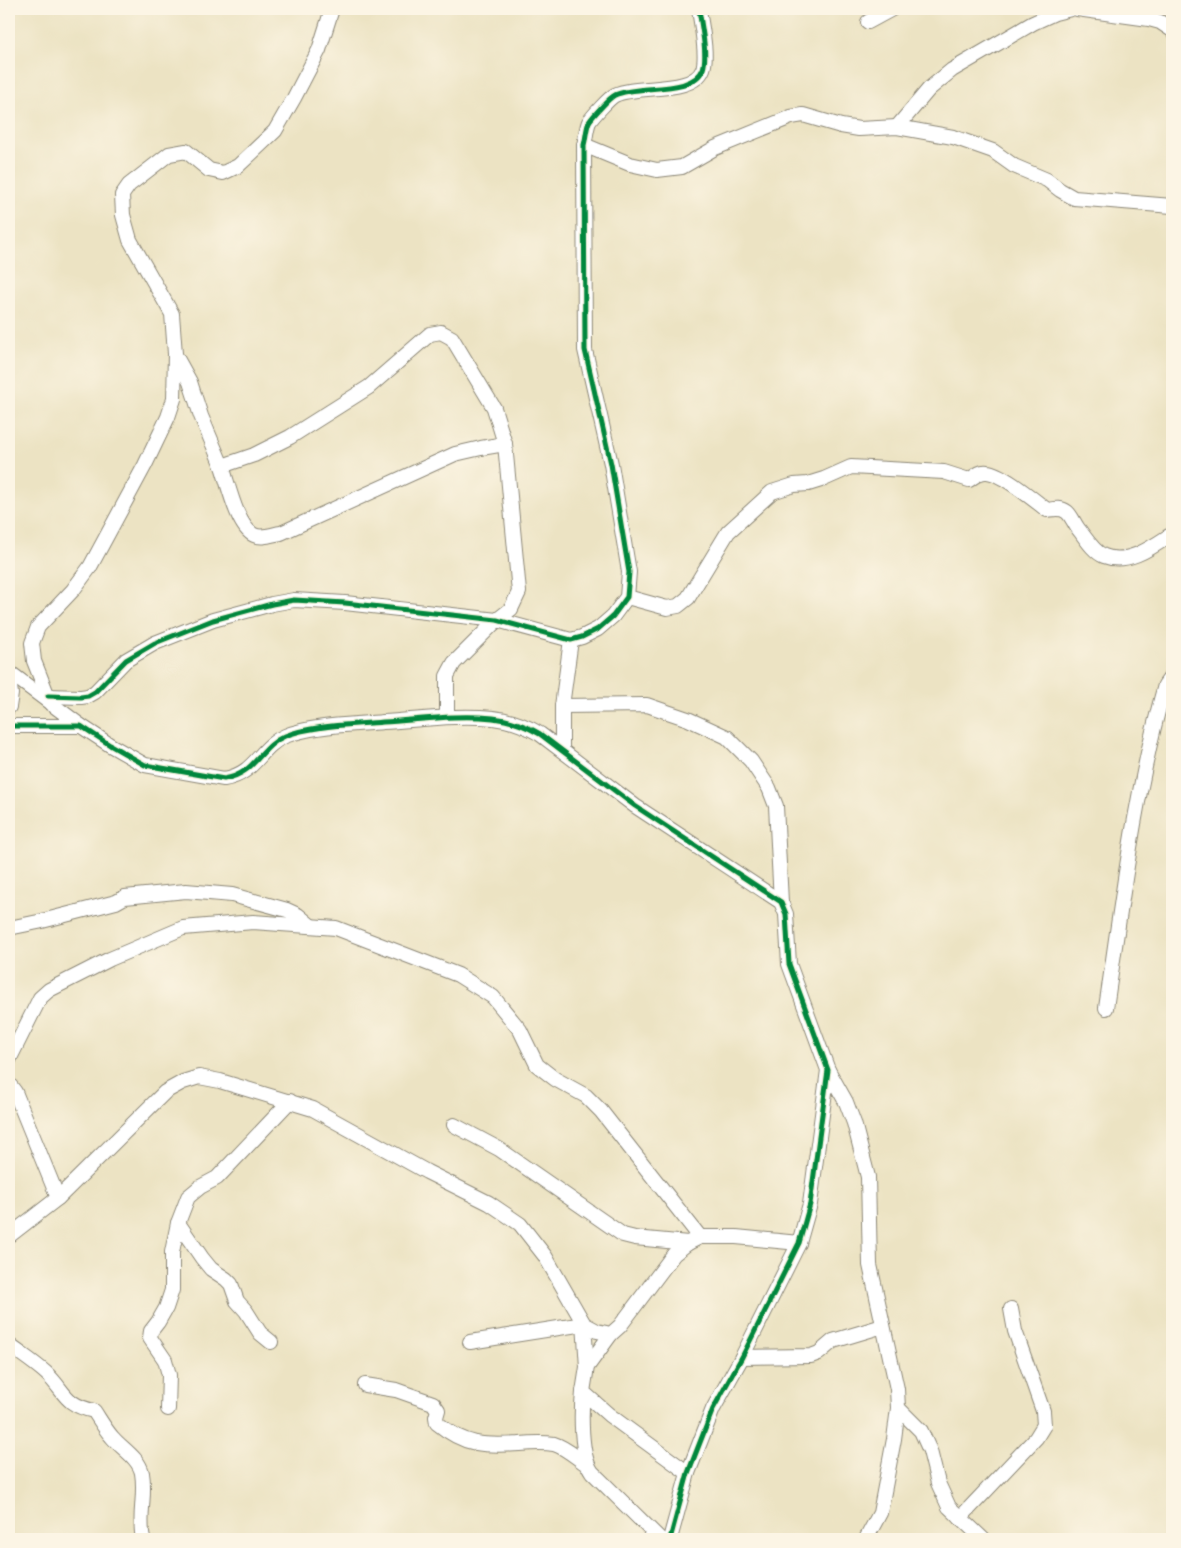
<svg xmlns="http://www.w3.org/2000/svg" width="1181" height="1548" viewBox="0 0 1181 1548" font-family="Delius,sans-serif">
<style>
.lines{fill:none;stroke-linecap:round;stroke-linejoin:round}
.minor-casing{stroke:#8c8777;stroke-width:16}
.minor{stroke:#fff;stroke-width:14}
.cycleway-casing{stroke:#fcf5e5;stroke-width:8}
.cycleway{stroke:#00873e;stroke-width:5}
</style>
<rect width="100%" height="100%" fill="#fcf5e5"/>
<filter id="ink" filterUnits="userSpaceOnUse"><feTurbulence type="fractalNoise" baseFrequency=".02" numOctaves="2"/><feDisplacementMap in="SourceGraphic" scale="10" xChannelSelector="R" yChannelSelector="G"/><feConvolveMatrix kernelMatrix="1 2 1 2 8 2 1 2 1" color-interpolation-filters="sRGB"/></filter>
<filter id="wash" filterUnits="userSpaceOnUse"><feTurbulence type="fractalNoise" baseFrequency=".0096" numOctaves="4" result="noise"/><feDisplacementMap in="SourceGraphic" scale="20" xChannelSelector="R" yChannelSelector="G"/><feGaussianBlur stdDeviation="1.12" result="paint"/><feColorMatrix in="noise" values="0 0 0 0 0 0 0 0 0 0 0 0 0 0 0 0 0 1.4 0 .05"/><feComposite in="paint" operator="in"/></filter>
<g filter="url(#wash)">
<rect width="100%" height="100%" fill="#ece3c3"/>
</g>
<g filter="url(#ink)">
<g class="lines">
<g class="minor-casing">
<g id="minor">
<polyline points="1077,9 1149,19 1160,22 1172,30"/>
<polyline points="868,22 892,9"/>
<polyline points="897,127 929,89 952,70 1033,23 1055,13 1071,9"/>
<polyline points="584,145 630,164 657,170 682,167 715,148 791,117 803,115 841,126 859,129 897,127 953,137 993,151 1014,166 1047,180 1060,190 1074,198 1172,206"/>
<polyline points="175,355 190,382 201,416 222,466 254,455 290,437 369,387 430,334 441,332 452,338 494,408 505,444 519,592 511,609 497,620 454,663 447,676 447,717"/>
<path d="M222,466C228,483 237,527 254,535C262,539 273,534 281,533L455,454L481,448L505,444"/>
<path d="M627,597L667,608L678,606L688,598L728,532L772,492L794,485L808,484L824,479L851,467L944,472L969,480C975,476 980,471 987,472C1002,473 1034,500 1047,510C1054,509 1061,507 1067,512C1072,516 1075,526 1080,531C1086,539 1094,552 1104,556C1127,565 1151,548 1169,536H1172"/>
<polyline points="9,672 81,726"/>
<polyline points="9,679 11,694 9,707"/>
<path d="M48,696L81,697L88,696L95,692L126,660L155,643L213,620L272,604L294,600L345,603L497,620L571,640L582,637L598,629L613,616L627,597L629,572L611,464L585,350L584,145C586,138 586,129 589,122C592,117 610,97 615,95C638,84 693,95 703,69C708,54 701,25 699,9"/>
<polyline points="51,704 34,661 32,643 38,627 73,590 90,567 145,465 168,417 174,399 175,354 172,314 130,240 123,215 122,195 129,185 169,154 186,151 209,170 223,173 238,166 275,131 294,98 319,50 332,9"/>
<polyline points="562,706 647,705 688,719 727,737 751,761 769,788 776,806 781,902"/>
<path d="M9,726H81L110,745L145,765L224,779C256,774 259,747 285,736C312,725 353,725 383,722C419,720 457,714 493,718C511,720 525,725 540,734L635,806L781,902L786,914L789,964L828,1070L810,1204L799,1243L742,1357L713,1409L688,1473L670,1539"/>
<polyline points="562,750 562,706 571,640"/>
<polyline points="9,928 38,922 116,902 125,897 186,891 232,895 287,910 298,915 311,926"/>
<path d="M1106,1008C1122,900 1135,791 1165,685L1172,675"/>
<polyline points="9,1060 40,998 49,990 110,959 183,928 253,922 336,928 458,975 493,997 520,1030 537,1065 555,1079 586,1096 601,1111 700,1237"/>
<polyline points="828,1070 846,1102 854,1123 868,1177 870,1265 897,1389 898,1408 894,1439 880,1513 866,1539"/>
<polyline points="9,1084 15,1092 58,1198"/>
<polyline points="454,1125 499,1149 623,1235 635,1238 688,1243"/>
<polyline points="178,1223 202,1258 211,1269 226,1279 231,1284 237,1301 246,1311 260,1333 271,1342"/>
<polyline points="9,1236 58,1198 165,1092 183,1082 199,1077 220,1081 313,1109 427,1172 489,1203 520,1224 545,1256 584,1324 597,1331 611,1334 620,1326 674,1254 688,1243 700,1237 736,1237 799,1243"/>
<polyline points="611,1334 587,1367 583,1392 609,1415 688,1473"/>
<polyline points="470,1342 584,1324 587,1367"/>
<path d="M9,1345C21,1354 35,1363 46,1373C66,1392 63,1404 94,1411C100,1420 105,1429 112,1437C121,1448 139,1458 142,1473C146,1496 138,1515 143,1539"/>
<polyline points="742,1357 811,1356 819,1353 833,1341 883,1326"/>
<path d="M365,1385L396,1390L433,1403L438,1410L436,1417L437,1423C465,1446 484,1446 519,1444C531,1443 542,1442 554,1444C565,1447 577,1458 586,1464"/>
<path d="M583,1392C581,1412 580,1455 592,1472L660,1539"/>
<polyline points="898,1408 921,1431 930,1451 938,1483 949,1507 983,1539"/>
<polyline points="168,1409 169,1375 165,1360 150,1338 151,1331 158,1322 166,1308 172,1290 172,1252 178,1223 188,1197 200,1187 217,1178 290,1101"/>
<polyline points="960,1518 1036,1438 1044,1425 1043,1411 1015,1331 1011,1309"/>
</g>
</g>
<use href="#minor" class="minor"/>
<g class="cycleway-casing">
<g id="cycleway">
<path d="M48,696L81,697L88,696L95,692L126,660L155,643L213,620L272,604L294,600L345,603L497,620L571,640L582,637L598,629L613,616L627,597L629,572L611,464L585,350L584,145C586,138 586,129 589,122C592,117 610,97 615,95C638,84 693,95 703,69C708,54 701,25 699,9"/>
<path d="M9,726H81L110,745L145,765L224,779C256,774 259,747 285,736C312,725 353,725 383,722C419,720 457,714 493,718C511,720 525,725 540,734L635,806L781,902L786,914L789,964L828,1070L810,1204L799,1243L742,1357L713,1409L688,1473L670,1539"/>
</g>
</g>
<use href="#cycleway" class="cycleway"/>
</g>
</g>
<rect width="1181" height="1548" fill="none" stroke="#fcf5e5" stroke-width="30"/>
</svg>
